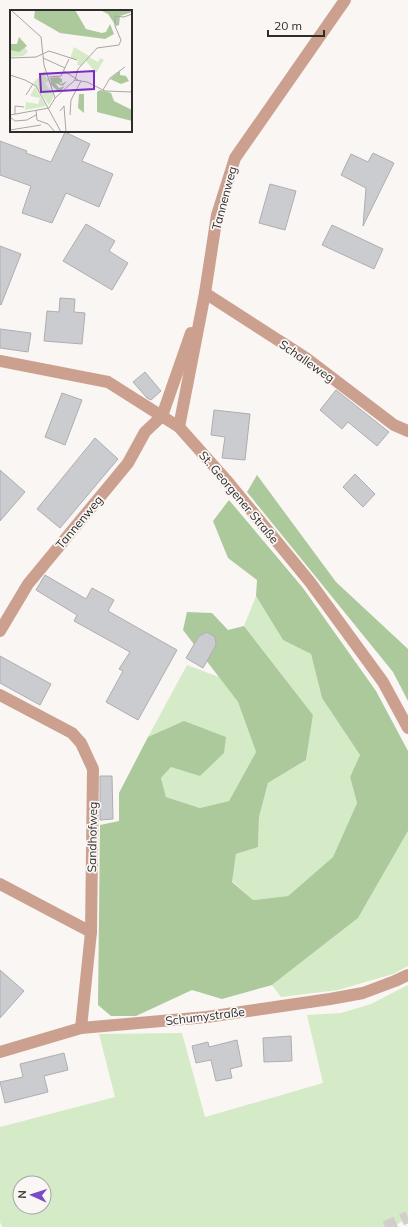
<svg xmlns="http://www.w3.org/2000/svg" width="408" height="1227" viewBox="0 0 408 1227" font-family="Mulish,sans-serif">
<style>
.green{fill:#d5ebc8;fill-rule:evenodd}
.forest{fill:#acc99c}
.building{fill:#cbccd0;stroke:#aeaeb2}
.lines{fill:none;stroke-linecap:round;stroke-linejoin:round}
.highway-tunnel{stroke:#d1cecc;stroke-width:12;stroke-dasharray:12 6;stroke-linecap:butt}
.street{stroke:#cca08f;stroke-width:12}
.labels{text-anchor:middle;dominant-baseline:central;stroke-width:3.5;stroke-linejoin:round;paint-order:stroke}
.street-label{font-size:12px;fill:#2e2d2c;stroke:#faf6f4}
.inset-road{fill:none;stroke:#a8a6a4;stroke-width:1}
.view{fill:#7b2cbf;fill-opacity:0.15;stroke:#7b2cbf;stroke-width:2}
.inset-edge{fill:none;stroke:#2e2d2c;stroke-width:2}
</style>
<rect width="100%" height="100%" fill="#faf6f4"/>
<g class="green">
<polygon points="256,596 283,640 311,654 322,698 360,755 350,777 357,803 333,857 288,896 253,900 232,881 236,854 258,847 259,817 268,783 306,760 313,715 244,626"/>
<polygon points="187,665 219,677 238,702 256,752 229,801 200,808 166,797 161,778 171,767 148,737"/>
<polygon points="408,831 408,966 393,974 338,990 281,997 272,985 358,918"/>
<path d="M408,985V1218L393,1227H2L0,1222V1127L115,1097L99,1034L182,1033L205,1117L323,1083L307,1015L341,1013L371,1004ZM20,1183H44V1207H20Z"/>
</g>
<g class="forest">
<polygon points="257,475 336,582 408,649 408,701 393,672 247,492"/>
<polygon points="229,500 303,588 376,691 408,751 408,831 358,918 272,985 222,999 192,990 136,1016 111,1016 98,1005 100,825 119,821 119,793 148,737 184,721 226,737 224,753 200,776 171,767 161,778 166,797 200,808 229,801 256,752 238,702 183,630 187,612 212,613 228,630 244,626 313,715 306,760 268,783 259,817 258,847 236,854 232,882 253,900 288,896 333,857 357,803 350,777 360,755 322,698 311,654 283,640 256,596 257,580 228,558 213,521"/>
</g>
<g class="building">
<polygon points="65,132 90,144 82,161 113,174 99,207 66,193 52,223 22,213 31,186 0,175 0,141 27,151 26,153 51,162"/>
<polygon points="373,153 394,163 363,226 366,188 341,175 351,154 368,162"/>
<polygon points="270,184 296,191 285,230 259,223"/>
<polygon points="86,224 115,241 109,251 128,263 112,290 63,261"/>
<polygon points="332,225 383,249 374,269 322,245"/>
<polygon points="0,246 21,254 1,305 0,304"/>
<polygon points="60,298 75,299 74,312 85,313 82,344 44,341 47,311 59,312"/>
<polygon points="0,329 31,333 28,352 0,348"/>
<polygon points="145,372 161,391 151,400 147,398 133,382"/>
<polygon points="336,390 389,432 377,446 348,422 342,429 320,410"/>
<polygon points="62,393 82,400 65,445 45,437"/>
<polygon points="214,410 250,414 245,460 222,458 225,437 211,435"/>
<polygon points="95,438 118,459 60,528 37,509"/>
<polygon points="0,470 25,492 0,521"/>
<polygon points="355,474 375,494 363,507 343,487"/>
<polygon points="45,575 86,599 92,588 114,600 108,611 177,650 138,720 106,702 123,671 119,669 130,652 74,621 77,615 36,590"/>
<polygon points="207,632 215,637 216,645 203,668 186,658 199,636"/>
<polygon points="0,656 51,684 40,705 0,683"/>
<polygon points="100,776 112,776 113,819 100,820"/>
<polygon points="0,970 24,991 0,1018"/>
<polygon points="291,1036 292,1061 264,1062 263,1038"/>
<polygon points="237,1040 242,1066 230,1069 232,1078 216,1081 211,1060 196,1063 192,1046 208,1042 209,1047"/>
<polygon points="64,1053 68,1070 44,1076 48,1092 5,1103 0,1082 23,1077 20,1064"/>
</g>
<g class="lines">
<polyline class="highway-tunnel" points="385,1227 408,1217"/>
<g class="street">
<polyline points="205,293 306,358 394,425 408,431"/>
<polyline points="0,361 108,382 179,427 228,482 310,582 383,682 408,728"/>
<polyline points="179,427 205,293 217,215 235,158 345,0"/>
<polyline points="0,631 28,584 128,463 145,432 162,416 191,333"/>
<polyline points="0,695 72,733 81,743 93,769 91,932 81,1028"/>
<polyline points="0,884 91,932"/>
<polyline points="0,1052 81,1028 207,1017 330,999 363,993 395,981 408,975"/>
</g>
</g>
<g class="labels">
<g class="street-label">
<text transform="translate(224 198) rotate(-75)">Tannenweg</text>
<text transform="translate(307 361) rotate(35)">Schalleweg</text>
<text transform="translate(239 497) rotate(50)">St. Georgener Straße</text>
<text transform="translate(79 522) rotate(-50)">Tannenweg</text>
<text transform="translate(92 837) rotate(-89)">Sandhofweg</text>
<text transform="translate(205 1016) rotate(-7)">Schumystraße</text>
</g>
</g>
<g transform="translate(10 10)">
<rect width="122" height="122" fill="#faf6f4"/>
<path d="M64,37L79,46L71,56L67,55L68,49H60ZM15,38L18,42L13,46L0,47V40ZM79,47L88,52L90,48L94,50L86,63L76,51ZM33,54L36,68H38L39,71L35,73L44,85L39,95L23,73L34,62ZM25,77L36,96L15,100L16,92L28,94L30,88L20,86Z" fill="#d5ebc8"/>
<path d="M25,0H65L76,19L92,23L96,22L100,14L104,24L95,29L50,23L24,8ZM90,0H122V2L110,6L109,15L106,16L98,4ZM9,27L17,36L9,42L0,40V34H7ZM110,61V65L116,66L119,71L111,74L100,69ZM48,67L52,69V73L49,72L51,74L57,71L53,76L45,73L49,78L56,76L61,71L49,82L41,75L40,68ZM90,80L101,83L104,91L122,100V111L87,102V82ZM69,84H74V103L68,98Z" fill="#acc99c"/>
<path class="inset-road" d="M1,0L31,27L34,55L45,88L39,98M0,48L26,47L39,41L67,50M33,48L55,58M54,61L68,70M0,65L15,70L26,76L51,122M39,67L51,66L59,49M65,70L77,72L95,81L122,82M93,80L100,68L115,57M16,85L23,74M45,88L65,70L68,59L87,38L109,35L111,30L105,16V6L114,7L122,4M26,100L27,110L38,114L45,122M50,101L54,96L56,122M5,104V96L14,97M0,105L39,98M60,105L61,90L71,71M0,107L5,111L17,110L26,105M0,120L31,115"/>
<path class="view" d="M84,61V79L31,82L30,64Z"/>
<rect width="122" height="122" class="inset-edge"/>
</g>
<g transform="translate(32 1195) rotate(273)"><circle r="19" fill="#faf6f4" stroke="#a8a6a4"/>
<path d="M0-3L7 15L0 10L-7 15Z" fill="#7b4bc3"/>
<text y="-6" font-size="11" font-weight="bold" text-anchor="middle" fill="#2e2d2c">N</text>
</g>
<path d="M268 30v6h56v-6" fill="none" stroke="#2e2d2c" stroke-width="2"/>
<text x="274" y="30" font-size="12" fill="#2e2d2c" stroke="#faf6f4" stroke-width="3" paint-order="stroke">20 m</text>
</svg>
